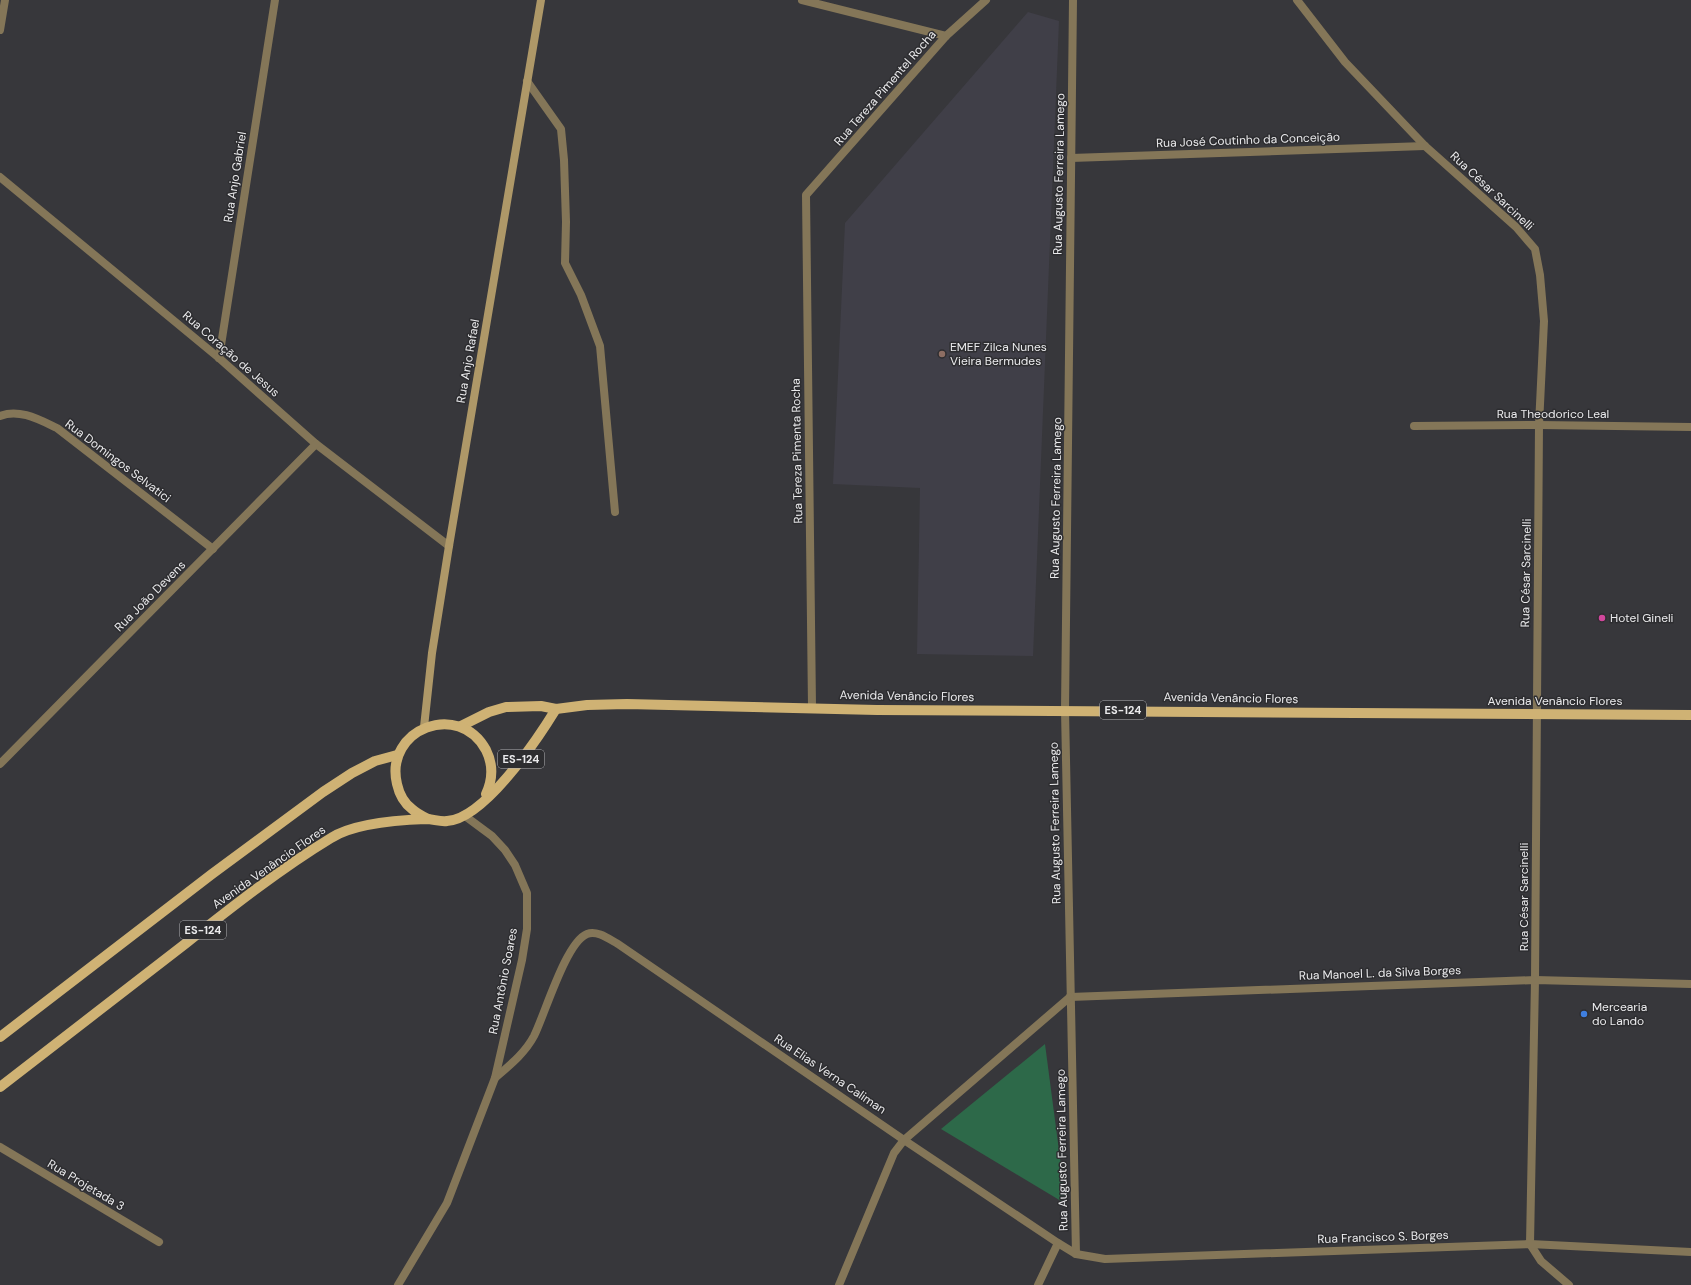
<svg xmlns="http://www.w3.org/2000/svg" width="1691" height="1285" viewBox="0 0 1691 1285" font-family="'DM Sans',sans-serif">
<style>
.built{fill:#403f48}
.park{fill:#2d6949}
.lines{fill:none;stroke-linecap:round;stroke-linejoin:round}
.lane{stroke:#847658;stroke-width:8}
.street{stroke:#847658;stroke-width:8}
.secondary{stroke:#ae9868;stroke-width:8}
.primary{stroke:#cfb274;stroke-width:10}
.education-dot{fill:#8d6e63;stroke:#2d2d30;stroke-width:1.5}
.hotel-dot{fill:#d1479c;stroke:#2d2d30;stroke-width:1.5}
.shop-dot{fill:#3f7fe0;stroke:#2d2d30;stroke-width:1.5}
.labels{text-anchor:middle;dominant-baseline:central;stroke-width:3;stroke-linejoin:round;paint-order:stroke}
.shield{fill:#2d2d30;stroke:#b1b1b4;stroke-width:1}
.shield-label{font-size:11px;font-weight:bold;fill:#eaeaec}
.street-label{font-size:12px;fill:#eaeaec;stroke:#2d2d30}
.poi-label{font-size:12px;fill:#eaeaec;stroke:#2d2d30;text-anchor:start}
</style>
<rect width="100%" height="100%" fill="#37373b"/>
<polygon class="built" points="1028,12 1059,21 1033,656 917,654 920,488 833,484 845,223"/>
<polygon class="park" points="1045,1044 1066,1204 941,1129"/>
<g class="lines">
<polyline class="lane" points="1038,1285 1058,1243"/>
<g class="street">
<polyline points="802,0 946,36"/>
<polyline points="1073,0 1065,710 1076,1254"/>
<polyline points="1297,0 1345,62 1425,146 1516,227 1535,249 1540,275 1544,321 1539,425 1535,980 1530,1244 1541,1261 1569,1285"/>
<polyline points="0,30 5,0"/>
<polyline points="527,81 561,129 564,160 566,222 565,263 581,295 600,346 615,512"/>
<polyline points="1071,158 1425,146"/>
<polyline points="0,177 219,358 316,444 449,546"/>
<polyline points="219,358 275,0"/>
<path d="M0,416C19,408 40,420 57,428L213,549"/>
<polyline points="1414,426 1539,425 1691,427"/>
<polyline points="812,707 806,195 946,36 986,0"/>
<polyline points="0,764 316,444"/>
<polyline points="1070,997 1535,980 1691,984"/>
<path d="M495,1078C510,1065 525,1053 534,1036C545,1014 566,942 587,934C597,930 609,939 618,944L904,1140L1058,1243L1076,1254L1105,1259L1530,1244L1691,1252"/>
<polyline points="0,1147 159,1242"/>
<polyline points="398,1285 447,1203 495,1078 522,960 527,929 527,893 515,865 505,850 492,836 465,816"/>
<polyline points="839,1285 894,1153 904,1140 1070,997"/>
</g>
<polyline class="secondary" points="424,727 432,653 449,546 541,0"/>
<g class="primary">
<polyline points="461,726 489,712 506,707 541,706 556,709 587,705 627,704 877,710 1691,715"/>
<path d="M428,819C422,816 416,813 412,809C404,803 399,793 397,784C384,729 459,700 486,750C493,764 493,779 486,794"/>
<polyline points="0,1037 212,874 323,792 352,773 375,761 397,755"/>
<path d="M0,1087C62,1039 123,992 185,944C232,907 280,869 331,838C354,823 399,820 426,819C433,819 440,822 447,821C484,819 537,740 556,709"/>
</g>
</g>
<circle class="education-dot" cx="942" cy="354" r="4"/>
<circle class="hotel-dot" cx="1602" cy="618" r="4"/>
<circle class="shop-dot" cx="1584" cy="1014" r="4"/>
<g class="labels">
<g class="shield">
<rect x="1100" y="701" width="46" height="18" rx="3"/>
<rect x="498" y="750" width="46" height="18" rx="3"/>
<rect x="180" y="921" width="46" height="18" rx="3"/>
</g>
<g class="shield-label">
<text x="1123" y="710">ES-124</text>
<text x="521" y="759">ES-124</text>
<text x="203" y="930">ES-124</text>
</g>
<g class="street-label">
<text transform="translate(885 88) rotate(-49)">Rua Tereza Pimentel Rocha</text>
<text transform="translate(1248 140) rotate(-2)">Rua José Coutinho da Conceição</text>
<text transform="translate(1059 174) rotate(-89)">Rua Augusto Ferreira Lamego</text>
<text transform="translate(235 177) rotate(-81)">Rua Anjo Gabriel</text>
<text transform="translate(1492 191) rotate(43)">Rua César Sarcinelli</text>
<text transform="translate(231 354) rotate(41)">Rua Coração de Jesus</text>
<text transform="translate(468 361) rotate(-80)">Rua Anjo Rafael</text>
<text x="1553" y="414">Rua Theodorico Leal</text>
<text transform="translate(797 451) rotate(-91)">Rua Tereza Pimenta Rocha</text>
<text transform="translate(118 461) rotate(37)">Rua Domingos Selvatici</text>
<text transform="translate(1056 498) rotate(-89)">Rua Augusto Ferreira Lamego</text>
<text transform="translate(1526 573) rotate(-89)">Rua César Sarcinelli</text>
<text transform="translate(150 596) rotate(-45)">Rua João Devens</text>
<text transform="translate(907 696) rotate(1)">Avenida Venâncio Flores</text>
<text transform="translate(1231 698) rotate(1)">Avenida Venâncio Flores</text>
<text x="1555" y="701">Avenida Venâncio Flores</text>
<text transform="translate(1055 823) rotate(-91)">Rua Augusto Ferreira Lamego</text>
<text transform="translate(269 867) rotate(-35)">Avenida Venâncio Flores</text>
<text transform="translate(1524 897) rotate(-90)">Rua César Sarcinelli</text>
<text transform="translate(1380 973) rotate(-2)">Rua Manoel L. da Silva Borges</text>
<text transform="translate(503 981) rotate(-79)">Rua Antônio Soares</text>
<text transform="translate(830 1074) rotate(34)">Rua Elias Verna Caliman</text>
<text transform="translate(1062 1150) rotate(-91)">Rua Augusto Ferreira Lamego</text>
<text transform="translate(86 1185) rotate(31)">Rua Projetada 3</text>
<text transform="translate(1383 1237) rotate(-2)">Rua Francisco S. Borges</text>
</g>
<g class="poi-label">
<text x="950" y="347">EMEF Zilca Nunes<tspan x="950" dy="14">Vieira Bermudes</tspan></text>
<text x="1610" y="618">Hotel Gineli</text>
<text x="1592" y="1007">Mercearia<tspan x="1592" dy="14">do Lando</tspan></text>
</g>
</g>
</svg>
